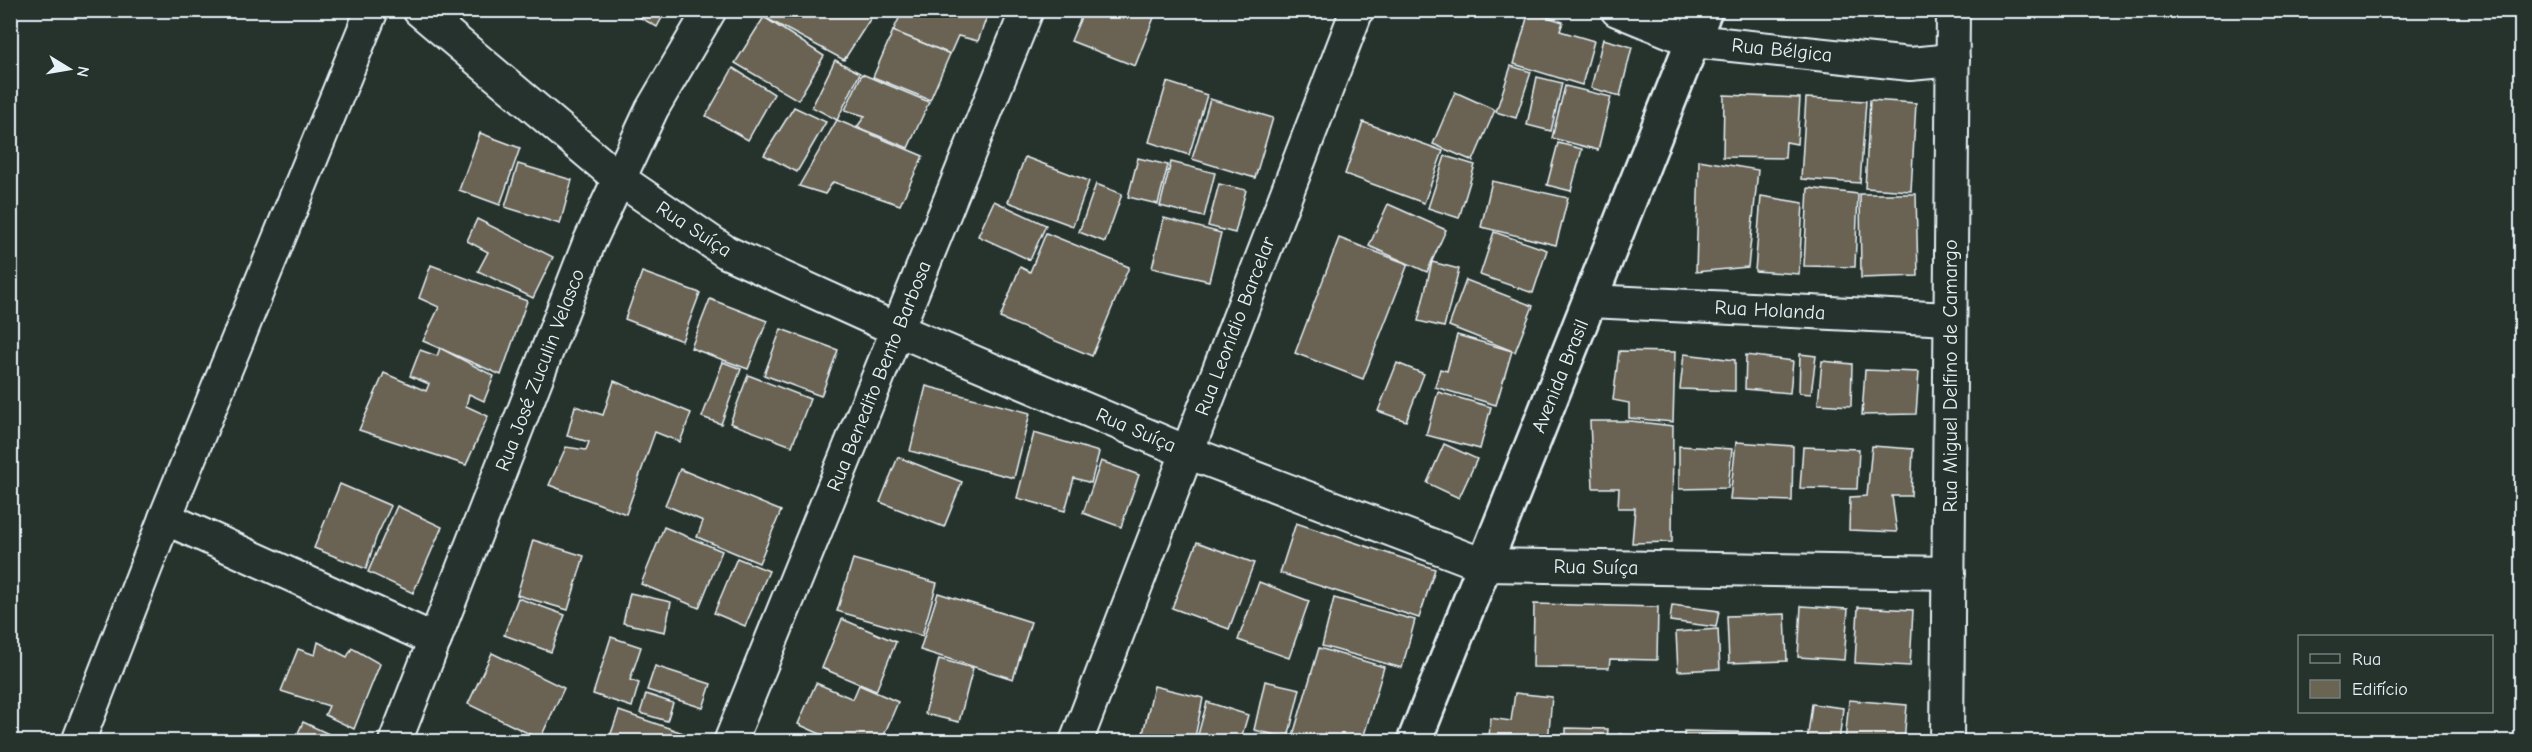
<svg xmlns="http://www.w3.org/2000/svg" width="2532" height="752" viewBox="0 0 2532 752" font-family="'Comic Neue',sans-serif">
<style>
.building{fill:#6a6453;stroke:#e8f1f8;stroke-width:1.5}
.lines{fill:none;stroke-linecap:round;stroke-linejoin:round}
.minor-casing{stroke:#e8f1f8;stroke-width:36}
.tertiary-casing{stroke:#e8f1f8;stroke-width:38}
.minor{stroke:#26332d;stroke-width:32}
.tertiary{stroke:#26332d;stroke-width:33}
.labels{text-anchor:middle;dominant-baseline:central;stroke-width:6;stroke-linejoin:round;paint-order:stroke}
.street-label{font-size:20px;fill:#e8f1f8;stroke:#26332d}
</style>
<rect width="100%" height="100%" fill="#26332d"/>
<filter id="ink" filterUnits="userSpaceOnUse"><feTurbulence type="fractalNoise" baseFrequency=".0167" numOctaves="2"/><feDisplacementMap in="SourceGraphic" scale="12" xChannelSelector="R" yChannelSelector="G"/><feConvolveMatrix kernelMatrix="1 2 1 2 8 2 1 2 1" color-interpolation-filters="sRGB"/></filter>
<g filter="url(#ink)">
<g class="building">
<polygon points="627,10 666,10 657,27"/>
<polygon points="769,10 876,10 844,60 764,17"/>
<polygon points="903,10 987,10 989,11 978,41 958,36 950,54 893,31"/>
<polygon points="1084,10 1143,10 1155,15 1135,66 1071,41"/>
<polygon points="1529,11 1563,22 1560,31 1594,41 1582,85 1514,64"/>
<polygon points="764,17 824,56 798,100 735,63"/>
<polygon points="893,31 950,54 930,100 873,77"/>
<polygon points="1603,39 1632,47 1620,96 1591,88"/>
<polygon points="835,60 860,73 837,120 812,107"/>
<polygon points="1511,66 1531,72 1516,118 1496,112"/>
<polygon points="733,68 774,94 748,140 706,116"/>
<polygon points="862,74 929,102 908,148 857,127 865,116 845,110"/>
<polygon points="1537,77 1562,83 1551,131 1527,125"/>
<polygon points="1167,82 1207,95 1189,155 1149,142"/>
<polygon points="1565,86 1611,97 1598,150 1552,138"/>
<polygon points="1455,92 1495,110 1473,161 1433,144"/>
<polygon points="1724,95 1800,98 1797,144 1786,142 1785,158 1723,157"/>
<polygon points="1806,98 1866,101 1860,183 1801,179"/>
<polygon points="1210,99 1273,118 1255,178 1192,159"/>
<polygon points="1870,100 1916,103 1911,191 1865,188"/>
<polygon points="794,107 826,122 797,172 764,155"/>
<polygon points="837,120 923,156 900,205 833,182 825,194 799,186"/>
<polygon points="1363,122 1443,151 1424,203 1345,174"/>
<polygon points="480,133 520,148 500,205 459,190"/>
<polygon points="1558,143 1582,149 1571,191 1547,185"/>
<polygon points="1445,156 1475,165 1459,218 1428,208"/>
<polygon points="1025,157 1089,181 1073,226 1008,202"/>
<polygon points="1138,158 1168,165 1158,204 1128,197"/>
<polygon points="1699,160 1758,170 1748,267 1696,272"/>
<polygon points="1171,162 1215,173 1204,217 1160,206"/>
<polygon points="518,164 572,180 560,224 505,207"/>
<polygon points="1492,181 1568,198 1556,245 1481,227"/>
<polygon points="1096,184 1122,194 1105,242 1079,232"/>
<polygon points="1219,184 1246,190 1235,233 1208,226"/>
<polygon points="1808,188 1858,194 1855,267 1804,266"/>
<polygon points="1860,194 1916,194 1918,276 1861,278"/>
<polygon points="1761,196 1803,203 1799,274 1755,271"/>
<polygon points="994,201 1046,225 1030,260 978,236"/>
<polygon points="1388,204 1446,230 1427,272 1369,246"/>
<polygon points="1164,218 1221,233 1209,281 1152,268"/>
<polygon points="477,219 553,257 533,298 478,271 488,252 467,241"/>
<polygon points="1494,232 1547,250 1533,293 1480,275"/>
<polygon points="1046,233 1129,267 1092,356 1000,318 1020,267 1030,272"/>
<polygon points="1339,238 1408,264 1363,379 1295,353"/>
<polygon points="1432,262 1459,269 1444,327 1418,321"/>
<polygon points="431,265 527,301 501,375 423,341 439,307 419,298"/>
<polygon points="642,272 700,293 682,341 625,319"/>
<polygon points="1466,280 1533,306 1515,352 1449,326"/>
<polygon points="710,299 767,321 748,369 691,348"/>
<polygon points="781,329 838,350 821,396 764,375"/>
<polygon points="1457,335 1512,351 1496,405 1435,387 1440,369 1447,371"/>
<polygon points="440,348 494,376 484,401 469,394 466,406 488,416 466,465 359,430 384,373 426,391 429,384 410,376 420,350 437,356"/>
<polygon points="1619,351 1675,352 1673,422 1629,418 1629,403 1613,400"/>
<polygon points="1684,354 1735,360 1735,391 1680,389"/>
<polygon points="1800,354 1816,356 1811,394 1799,393"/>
<polygon points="1746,355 1793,361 1790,393 1745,389"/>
<polygon points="1822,361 1852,364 1851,406 1818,404"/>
<polygon points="723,362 741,369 721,424 702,417"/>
<polygon points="1397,363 1424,374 1406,421 1378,411"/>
<polygon points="1865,370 1919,372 1916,414 1862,415"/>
<polygon points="748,375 810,399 792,446 730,423"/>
<polygon points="614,381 691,413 680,442 655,432 626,514 549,485 566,447 586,450 589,442 567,436 575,406 603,415"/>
<polygon points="926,386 1030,413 1014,478 910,451"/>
<polygon points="1438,392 1491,407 1480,449 1426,435"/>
<polygon points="1590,421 1631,421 1673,426 1672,542 1632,543 1635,508 1618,508 1619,488 1593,488"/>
<polygon points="1034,433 1099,452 1091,483 1074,478 1065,511 1017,498"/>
<polygon points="1736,442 1793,446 1792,501 1730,499"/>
<polygon points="1444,444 1477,459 1459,498 1427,483"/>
<polygon points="1679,446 1732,449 1728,488 1679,489"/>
<polygon points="1872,446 1913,449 1911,496 1892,496 1897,532 1849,530 1850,497 1867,496"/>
<polygon points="1803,447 1859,449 1857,489 1800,488"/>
<polygon points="898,457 962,482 944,527 880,502"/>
<polygon points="1101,461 1139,475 1121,527 1083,513"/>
<polygon points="680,469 781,511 759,563 697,537 703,521 665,505"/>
<polygon points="340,484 391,506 376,538 366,569 314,548"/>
<polygon points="397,506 442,527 413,593 368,572"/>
<polygon points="1296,523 1435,569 1419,618 1280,573"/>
<polygon points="664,527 722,551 699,608 641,584"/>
<polygon points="533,540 584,556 568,610 517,595"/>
<polygon points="1197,542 1254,563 1229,629 1172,608"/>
<polygon points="737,558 769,571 745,626 714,613"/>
<polygon points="853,559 937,583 922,636 837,611"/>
<polygon points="1259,582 1309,601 1289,658 1238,640"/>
<polygon points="630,593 671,602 665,632 623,623"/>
<polygon points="938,593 1031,622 1013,679 920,650"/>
<polygon points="518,598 565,615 551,652 504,635"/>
<polygon points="1334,598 1415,620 1402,668 1322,646"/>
<polygon points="1534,604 1658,607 1657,660 1610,659 1609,668 1533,667"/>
<polygon points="1672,605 1719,611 1716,627 1670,621"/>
<polygon points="1801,606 1848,609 1844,660 1798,657"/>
<polygon points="1858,607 1913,610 1910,666 1855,663"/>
<polygon points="1785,614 1787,661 1729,663 1727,616"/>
<polygon points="842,619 896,642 876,691 822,668"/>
<polygon points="1718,629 1720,669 1678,671 1676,632"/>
<polygon points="611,637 641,647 630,680 639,683 632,707 593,694"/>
<polygon points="318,642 347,657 352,648 380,664 354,729 325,715 329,706 281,691 298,649 315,655"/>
<polygon points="1319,648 1384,667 1362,742 1291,742"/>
<polygon points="492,653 564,688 540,739 468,704"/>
<polygon points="939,659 973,668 959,722 925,714"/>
<polygon points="655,666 711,684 703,708 647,690"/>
<polygon points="1265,681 1300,689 1288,738 1254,730"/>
<polygon points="816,683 853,699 859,685 898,702 881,742 838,742 798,724"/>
<polygon points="1154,686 1203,698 1194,742 1141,742"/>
<polygon points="1515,693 1552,697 1548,742 1489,742 1490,718 1511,721"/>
<polygon points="646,694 673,703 667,721 640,713"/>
<polygon points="1849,700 1907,705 1904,742 1845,742"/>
<polygon points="1207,702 1248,715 1240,742 1196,742"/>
<polygon points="1812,704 1843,708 1839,742 1807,742"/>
<polygon points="619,711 689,735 687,742 608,742"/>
<polygon points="303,722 329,734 325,742 294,742"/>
<polygon points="1566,728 1608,729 1607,742 1566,742"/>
<polygon points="1684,731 1772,733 1771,742 1684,742"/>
<polygon points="1619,734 1661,740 1661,742 1618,742"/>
</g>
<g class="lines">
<g class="minor-casing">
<g id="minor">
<polyline points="419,10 618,178 726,252 898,330 1187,452 1484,565 1949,573"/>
<polyline points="1617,10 1693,41 1910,64 1953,60"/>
<polyline points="1590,301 1950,319"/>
<polyline points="165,518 435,640"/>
<polyline points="78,742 165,518 372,10"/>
<polyline points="395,742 589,243 652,109 710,10"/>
<polyline points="730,742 1027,10"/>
<polyline points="1076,742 1357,10"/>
<polyline points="1947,742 1953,10"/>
</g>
</g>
<g class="tertiary-casing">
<polyline id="tertiary" points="1414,742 1705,10"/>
</g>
<use href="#minor" class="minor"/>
<use href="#tertiary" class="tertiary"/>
</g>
</g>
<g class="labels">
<g class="street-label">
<text transform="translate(1782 50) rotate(6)">Rua Bélgica</text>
<text transform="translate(694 229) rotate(33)">Rua Suíça</text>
<text transform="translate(1770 310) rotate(3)">Rua Holanda</text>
<text transform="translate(1235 326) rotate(-69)">Rua Leonídio Barcelar</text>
<text transform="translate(540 370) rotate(-69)">Rua José Zuculin Velasco</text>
<text transform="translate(879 376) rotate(-68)">Rua Benedito Bento Barbosa</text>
<text transform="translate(1560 376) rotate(-68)">Avenida Brasil</text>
<text transform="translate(1950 376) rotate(-90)">Rua Miguel Delfino de Camargo</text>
<text transform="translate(1136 430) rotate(23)">Rua Suíça</text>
<text transform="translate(1596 567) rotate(1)">Rua Suíça</text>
</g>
</g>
<rect width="2532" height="752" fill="none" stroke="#26332d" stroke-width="36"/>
<rect x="18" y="18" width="2496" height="716" fill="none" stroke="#e8f1f8" stroke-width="2" filter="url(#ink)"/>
<rect x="2298" y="635" width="195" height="78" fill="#26332d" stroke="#747f7e" stroke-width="1.5"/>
<rect x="2310" y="654" width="30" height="9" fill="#26332d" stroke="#747f7e" stroke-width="1.5"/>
<text x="2352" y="665" font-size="18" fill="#e8f1f8">Rua</text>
<rect x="2310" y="680" width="30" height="18" fill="#6a6453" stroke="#747f7e" stroke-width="1.5"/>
<text x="2352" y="695" font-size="18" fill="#e8f1f8">Edifício</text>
<g transform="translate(69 69) rotate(101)" stroke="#26332d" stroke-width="4.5" paint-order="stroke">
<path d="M0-4.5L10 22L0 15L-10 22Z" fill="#e8f1f8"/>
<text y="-9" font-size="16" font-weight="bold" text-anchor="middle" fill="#e8f1f8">N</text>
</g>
</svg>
